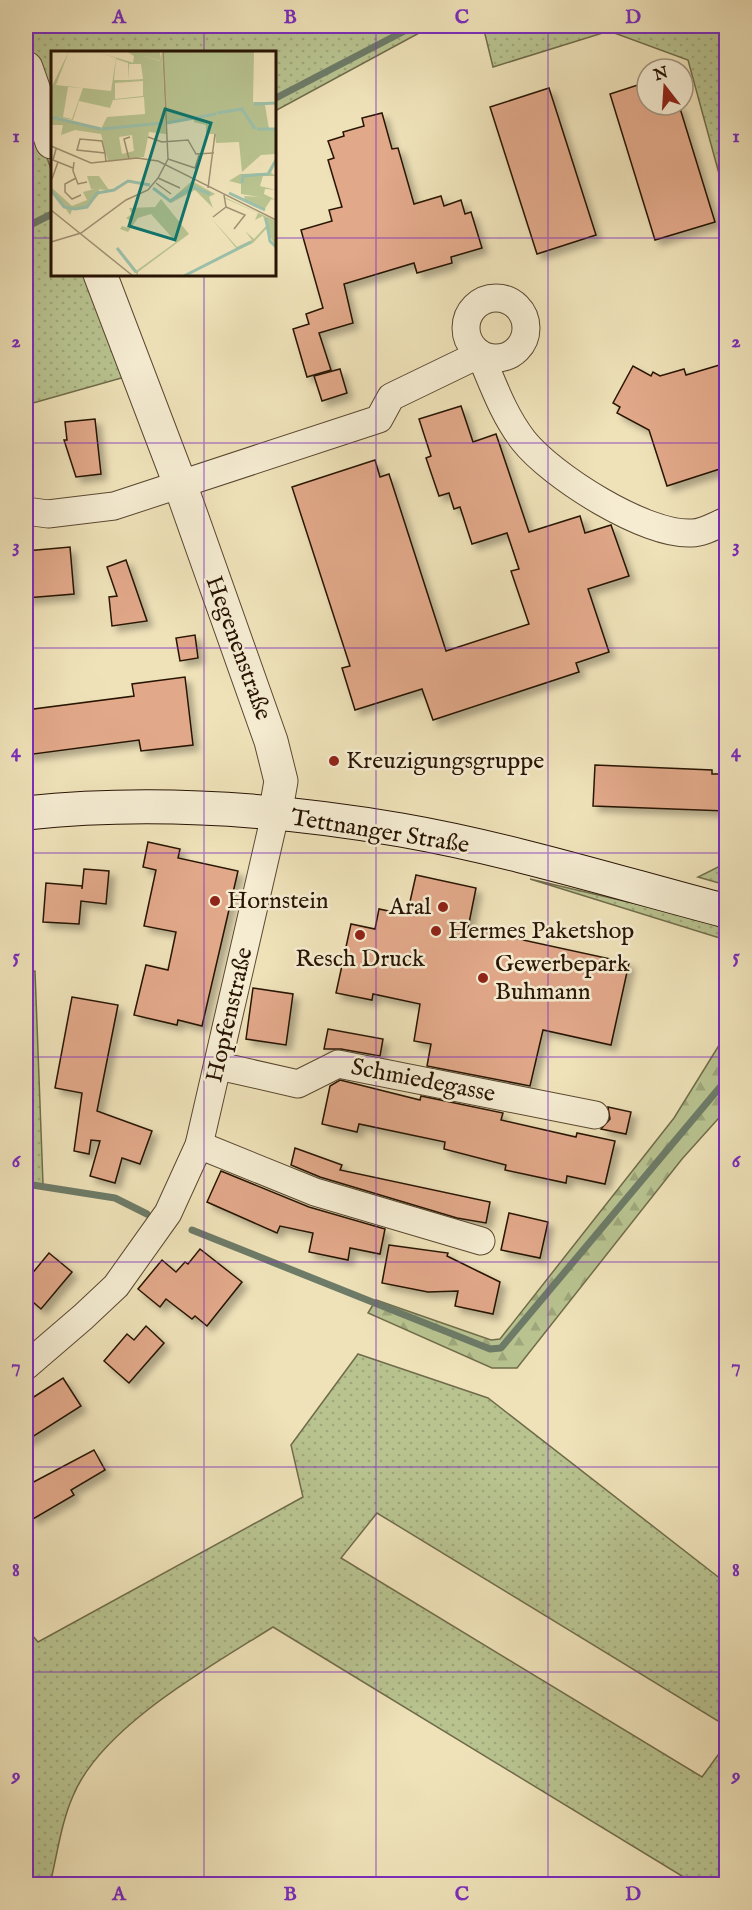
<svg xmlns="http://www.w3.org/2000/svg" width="752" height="1910" viewBox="0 0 752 1910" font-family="'IM FELL English',serif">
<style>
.grass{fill:url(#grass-dots);stroke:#706c4a;stroke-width:1.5}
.forest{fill:url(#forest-firs);stroke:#706c4a;stroke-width:1.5}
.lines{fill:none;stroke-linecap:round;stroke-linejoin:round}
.stream{stroke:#6d7b68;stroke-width:7}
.building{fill:#e1a889;stroke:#281404;stroke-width:1.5;filter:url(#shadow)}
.minor-casing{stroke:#5a4831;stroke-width:29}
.tertiary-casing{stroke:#5a4831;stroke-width:35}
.secondary-casing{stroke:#281404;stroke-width:35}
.minor{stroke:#f5ecd2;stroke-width:27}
.tertiary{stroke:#f5ecd2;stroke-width:33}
.secondary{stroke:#f5ecd2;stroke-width:33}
.grid{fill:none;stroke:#7b2cbf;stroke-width:1.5;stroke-opacity:0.55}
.poi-dot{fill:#8f2418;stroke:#f5ecd2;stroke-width:2}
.labels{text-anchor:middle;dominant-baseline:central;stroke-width:5;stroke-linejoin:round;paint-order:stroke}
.street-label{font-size:24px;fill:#281404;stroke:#f5ecd2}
.poi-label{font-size:24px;fill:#281404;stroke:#f5ecd2;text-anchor:start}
.inset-river{fill:none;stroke:#9bbfaa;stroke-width:3}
.inset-road{fill:none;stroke:#9f9071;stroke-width:1.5}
.view{fill:#0f766e;fill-opacity:0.15;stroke:#0f766e;stroke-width:3}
.inset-edge{fill:none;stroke:#281404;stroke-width:3}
.neatline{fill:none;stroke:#7b2cbf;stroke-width:2}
.grid-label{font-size:20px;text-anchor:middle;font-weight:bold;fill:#7b2cbf}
</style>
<defs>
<pattern id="grass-dots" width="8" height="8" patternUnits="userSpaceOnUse" patternTransform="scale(1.5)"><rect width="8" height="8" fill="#b8c390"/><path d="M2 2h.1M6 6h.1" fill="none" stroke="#9ea77b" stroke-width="1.8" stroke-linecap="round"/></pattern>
<pattern id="forest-firs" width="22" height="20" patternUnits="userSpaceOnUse" patternTransform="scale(1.5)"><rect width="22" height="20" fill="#b8c390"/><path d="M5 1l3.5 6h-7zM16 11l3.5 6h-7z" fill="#9ea77b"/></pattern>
<filter id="shadow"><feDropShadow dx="5.5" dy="5.5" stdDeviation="3" flood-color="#0004"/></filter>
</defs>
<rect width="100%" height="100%" fill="#efe2b9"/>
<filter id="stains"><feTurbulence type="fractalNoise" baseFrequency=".00333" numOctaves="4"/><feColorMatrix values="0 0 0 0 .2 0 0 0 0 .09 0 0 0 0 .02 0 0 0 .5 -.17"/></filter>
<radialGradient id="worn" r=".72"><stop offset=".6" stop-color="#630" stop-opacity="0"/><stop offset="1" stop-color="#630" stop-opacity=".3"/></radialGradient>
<g class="grass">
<polygon points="26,26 432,26 275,111 274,52 52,52 52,113 26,40"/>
<polygon points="483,26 726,26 726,191 724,192 688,60 609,31 493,67"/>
<polygon points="26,97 52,172 52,274 92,275 132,375 26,405"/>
<polygon points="720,866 726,868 726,885 698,877"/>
<polygon points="530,879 726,925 726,940"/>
<polygon points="35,971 43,1184 26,1183 26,972"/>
<path d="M358,1354L488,1398L726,1583V1726L377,1513L341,1558L702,1777L726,1744V1884H695L273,1627C211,1666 101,1727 73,1796C61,1823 57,1856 50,1884H26V1628L38,1642L303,1497L291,1445Z"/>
</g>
<polygon class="forest" points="726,1034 726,1110 682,1159 517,1368 492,1368 368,1313 376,1300 491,1340 500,1339 674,1118"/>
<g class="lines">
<g class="stream">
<polyline points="274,99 414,26"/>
<polyline points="26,227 52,214"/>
<polyline points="26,1184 115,1198 147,1214"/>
<polyline points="192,1230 490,1349 501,1348 726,1080"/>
</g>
</g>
<g class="building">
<polygon points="647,82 647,105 679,105 715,222 655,240 610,94"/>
<polygon points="549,88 596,235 537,254 490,107"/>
<polygon points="382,113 392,149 398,148 414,204 441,196 444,206 461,200 465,214 471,212 482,248 451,257 452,263 417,273 414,263 344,284 353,323 319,333 331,370 307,377 293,329 309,324 306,314 323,308 301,230 332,221 329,210 342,207 328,160 334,158 328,141 344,136 343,132 364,126 362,118"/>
<polygon points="726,363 726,441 719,443 726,467 667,486 649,430 617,413 620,407 613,403 633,366 651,376 653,372 660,376 684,369 686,375"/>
<polygon points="340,369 347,393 322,401 314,376"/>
<polygon points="461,406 473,442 496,434 529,532 580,516 585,533 611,525 629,576 588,589 609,652 576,663 579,672 433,720 422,689 355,710 342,668 350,666 292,487 375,460 380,477 389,474 446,651 529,624 511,571 519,569 507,533 472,544 460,507 454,509 449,493 439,496 426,458 431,456 419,419"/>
<polygon points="95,419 101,474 76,477 64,440 67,440 65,422"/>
<polygon points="70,547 74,594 26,598 26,551"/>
<polygon points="126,560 147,621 112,626 109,597 117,596 107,567"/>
<polygon points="195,635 198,658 180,661 176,638"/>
<polygon points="185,677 193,745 141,751 139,740 26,755 26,710 134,696 132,684"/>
<polygon points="595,765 712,770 712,774 726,774 726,811 593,806"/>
<polygon points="148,842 180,849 178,858 238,871 202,1026 178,1020 177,1025 134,1015 146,965 168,970 176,932 144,926 156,870 143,867"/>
<polygon points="84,869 109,871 106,904 81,901 79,924 43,922 46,883 82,886 82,889"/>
<polygon points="416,875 476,888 468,928 629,963 611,1045 543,1030 530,1086 427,1066 431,1044 414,1041 420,1004 373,994 372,1000 336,993 351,924 375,929 379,909 407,915"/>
<polygon points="253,988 293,994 286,1045 246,1039"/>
<polygon points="72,997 118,1005 97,1111 152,1131 140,1164 122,1158 115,1183 90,1176 100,1141 91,1140 89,1154 74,1151 82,1093 55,1088"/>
<polygon points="328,1029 383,1039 380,1056 341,1049 324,1049"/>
<polygon points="340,1080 420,1100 421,1096 503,1113 501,1120 576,1137 577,1133 615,1141 605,1184 567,1176 566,1183 505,1170 506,1165 444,1149 445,1142 359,1124 357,1132 322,1124 330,1086"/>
<polygon points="608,1107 631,1112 626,1134 601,1129 610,1119"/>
<polygon points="295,1148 342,1165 340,1170 490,1202 486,1223 457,1218 320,1177 291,1165"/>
<polygon points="221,1171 309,1207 385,1229 380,1254 350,1248 348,1260 309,1252 313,1233 280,1226 277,1233 207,1202"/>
<polygon points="509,1213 548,1222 540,1258 501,1250"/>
<polygon points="389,1245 448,1253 447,1256 500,1282 493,1314 455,1306 458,1291 428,1292 382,1283"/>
<polygon points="200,1249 242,1282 207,1326 195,1316 192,1319 166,1299 160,1307 138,1289 162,1260 176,1272 185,1262 188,1264"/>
<polygon points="49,1253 72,1272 41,1309 26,1296 26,1281"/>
<polygon points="146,1326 164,1343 129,1383 104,1361 127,1334 134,1340"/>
<polygon points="63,1378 81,1406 26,1441 26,1402"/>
<polygon points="94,1450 105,1470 71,1490 74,1495 33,1519 26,1506 26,1486"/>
</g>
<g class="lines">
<g class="minor-casing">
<g id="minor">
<circle cx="496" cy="328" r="30"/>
<path d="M26,511L48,514L114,506L379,419L391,397L480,354C493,384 503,414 523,440C551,476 646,536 692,533C703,533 716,525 726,521"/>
<polyline points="219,1066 298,1084 338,1064 595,1115"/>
<polyline points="199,1145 315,1192 481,1241"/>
<polyline points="26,1366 83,1317 116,1286 168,1213 199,1145 275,815"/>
</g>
</g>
<g class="tertiary-casing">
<g id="tertiary">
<polyline points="26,68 52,142"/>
<polyline points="100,274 180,484 271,741 281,781 275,815"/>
</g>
</g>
<g class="secondary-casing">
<path id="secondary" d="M26,813C149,800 279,809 401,830C510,849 619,883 726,911"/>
</g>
<use href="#minor" class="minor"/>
<use href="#tertiary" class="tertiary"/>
<use href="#secondary" class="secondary"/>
</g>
<path class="grid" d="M204,26V52M376,26V1884M548,26V1884M26,238H52M274,238H726M204,274V1884M26,443H726M26,648H726M26,853H726M26,1057H726M26,1262H726M26,1467H726M26,1672H726"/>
<g class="poi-dot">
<circle cx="334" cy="761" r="6"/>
<circle cx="215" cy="901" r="6"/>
<circle cx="443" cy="907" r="6"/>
<circle cx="436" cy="931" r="6"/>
<circle cx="360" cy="935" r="6"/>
<circle cx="483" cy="978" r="6"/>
</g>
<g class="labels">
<g class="street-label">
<text transform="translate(238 648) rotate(70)">Hegenenstraße</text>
<text transform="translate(380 832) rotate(9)">Tettnanger Straße</text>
<text transform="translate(230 1015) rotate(-77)">Hopfenstraße</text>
<text transform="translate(423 1081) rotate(11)">Schmiedegasse</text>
</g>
<g class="poi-label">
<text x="346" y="761">Kreuzigungsgruppe</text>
<text x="227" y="901">Hornstein</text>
<text x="431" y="907" text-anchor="end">Aral</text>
<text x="448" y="931">Hermes Paketshop</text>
<text x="360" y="959" text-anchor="middle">Resch Druck</text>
<text x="495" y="964">Gewerbepark<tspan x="495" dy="28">Buhmann</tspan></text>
</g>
</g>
<g transform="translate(51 51)">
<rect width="225" height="225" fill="#efe2b9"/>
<path d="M18,0L5,34L60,40L65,7L43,0L83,12L93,5L109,10L111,0L115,83L98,81L93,106L57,110L50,83L24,79L10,84L12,74H0V67L50,78L56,66L94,63L93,46L62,49L59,57L28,50L22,69L0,65V37ZM65,8L77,12V29H63ZM78,13H90L92,28L77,29ZM92,30V45L64,48V32ZM17,36L32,37L21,68L12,66ZM81,84L83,100L71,103L68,86ZM112,0H203L202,51H225L214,54L218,78H225V103L210,104L191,121L188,91L165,92L164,83H155V74L143,71V67L115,72ZM225,108L220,122L225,125H212L209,135L225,139L214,138L213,143L225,149L190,143V133L178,130L189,123L218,122ZM36,125H48L58,139L40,138ZM173,147H175L225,170V196L215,178L202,192L130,225L186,198L160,167L186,196L201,189L194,180L203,188L215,175L212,165L204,169L207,162ZM110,148L138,183L87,221V225L65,198L85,220L125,191L100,163L87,167L77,181L69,178L71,175L78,177L81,171L75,167L81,163L78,157L104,156Z" fill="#b8c390" fill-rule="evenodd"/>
<path d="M75,0H109L110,10L93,5L89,12H82L83,5ZM141,130L164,143L158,146L162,157L144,139L120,152L112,145L119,149ZM0,136L21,155L36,149L32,141L47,137L49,142L38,155L21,159L19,164Z" fill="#b8c390"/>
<path d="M193,145L221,147L213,159L194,149Z" fill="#b8c390"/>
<path class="inset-river" d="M203,53L225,52M166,62L191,58L204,78M0,66L50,78M116,72L165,63M51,78L112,72M206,78H225M191,132L192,125L217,123L225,109M102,137L119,150L142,136L159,143M0,139L13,156L24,158L36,156L46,142L63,139L77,130L99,134M178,142L214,159M215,167L219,190L225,196M66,197L85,221M133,225L200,191"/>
<path class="inset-road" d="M97,86L111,91L137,89L145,103L163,102M0,95L40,112L86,107L107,110L225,169M5,98L2,109L22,117M54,102L26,99L29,88L51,90L54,102L55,111M78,108L73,88L79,86M117,108L144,117L148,104M23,111L22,120L27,133L36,131M25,127L14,133V141L21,148L30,144M107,127L129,137M1,128L7,111M105,132L120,143M157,137L164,83M175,156L194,164L183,178M0,159L82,225M162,166L175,156L173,144M0,191L30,182L75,149L97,139L107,127L117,108L112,0"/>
<path class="view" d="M114,58L160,72L124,189L78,175Z"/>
<rect width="225" height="225" class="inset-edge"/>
</g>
<rect width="752" height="1910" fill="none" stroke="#efe2b9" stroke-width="66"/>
<g transform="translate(665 87) rotate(343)"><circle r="28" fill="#f5ecd2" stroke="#a39680" stroke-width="1.5"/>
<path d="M0-4.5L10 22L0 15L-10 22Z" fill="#8f2418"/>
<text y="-9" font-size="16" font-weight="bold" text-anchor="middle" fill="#281404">N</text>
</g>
<rect x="33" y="33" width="686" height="1844" class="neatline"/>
<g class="grid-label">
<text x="119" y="23">A</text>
<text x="290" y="23">B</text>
<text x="462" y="23">C</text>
<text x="633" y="23">D</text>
<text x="16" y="142">1</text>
<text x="736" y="142">1</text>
<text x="16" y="347">2</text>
<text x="736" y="347">2</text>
<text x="16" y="552">3</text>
<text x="736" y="552">3</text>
<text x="16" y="757">4</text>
<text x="736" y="757">4</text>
<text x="16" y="962">5</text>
<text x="736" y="962">5</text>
<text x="16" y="1167">6</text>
<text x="736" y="1167">6</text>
<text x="16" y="1372">7</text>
<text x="736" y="1372">7</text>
<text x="16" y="1576">8</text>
<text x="736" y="1576">8</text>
<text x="16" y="1781">9</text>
<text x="736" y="1781">9</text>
<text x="119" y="1900">A</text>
<text x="290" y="1900">B</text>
<text x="462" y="1900">C</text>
<text x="633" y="1900">D</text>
</g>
<rect width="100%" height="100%" filter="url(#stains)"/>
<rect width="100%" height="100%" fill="url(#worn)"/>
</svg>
